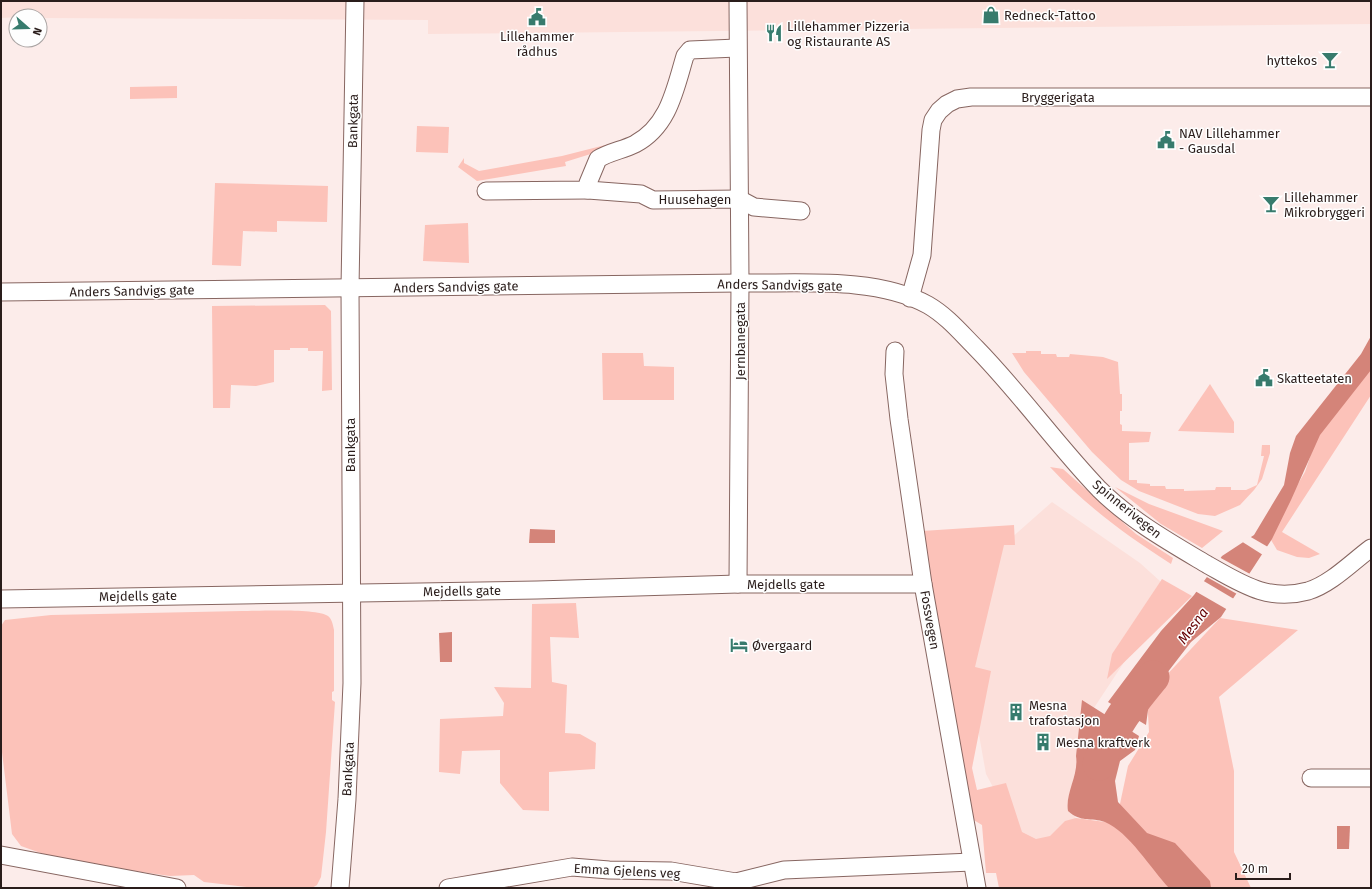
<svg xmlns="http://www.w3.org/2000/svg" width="1372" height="889" viewBox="0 0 1372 889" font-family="'Fira Sans',sans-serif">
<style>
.built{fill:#fce0db}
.green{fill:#fcc2b9}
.water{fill:#d48479}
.pier{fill:#fcecea}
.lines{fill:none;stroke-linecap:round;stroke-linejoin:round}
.river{stroke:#d48479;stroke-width:33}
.minor-casing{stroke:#876661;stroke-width:19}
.minor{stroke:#fff;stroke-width:17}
.labels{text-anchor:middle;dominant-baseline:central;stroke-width:3;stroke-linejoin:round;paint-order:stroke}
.poi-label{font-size:13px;fill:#2a1d1b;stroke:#fefefe;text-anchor:start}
.street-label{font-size:13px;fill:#2a1d1b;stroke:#fefefe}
.water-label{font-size:14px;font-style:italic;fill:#660103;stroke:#fefefe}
</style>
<rect width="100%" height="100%" fill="#fcecea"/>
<g class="built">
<polygon points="1,1 1371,1 1371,24 428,34 428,20 40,18 40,16 1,18"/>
<polygon points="1052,502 1140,563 1171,591 1086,720 1074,830 1024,845 986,774 953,589"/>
</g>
<g class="green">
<polygon points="177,86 177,98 130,99 130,87"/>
<polygon points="417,126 449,127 448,153 416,152"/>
<polygon points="625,140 597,152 565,162 566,166 477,181 458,167 464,158 464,163 479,171 562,156"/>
<polygon points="215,183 328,186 327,222 277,221 277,232 243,231 241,266 212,265"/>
<polygon points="468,223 469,263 423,261 425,225"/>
<polygon points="325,305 331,311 332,390 322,391 323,351 308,351 308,348 290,348 290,350 274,350 274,382 256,386 231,385 230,408 213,408 212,306"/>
<polygon points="1026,351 1041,351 1041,354 1056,354 1057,357 1069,357 1070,354 1103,357 1118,362 1120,394 1122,394 1122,411 1120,411 1120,424 1122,425 1122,431 1151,432 1149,442 1129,443 1129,480 1137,480 1137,483 1150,484 1150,486 1165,486 1166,489 1184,489 1184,491 1215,490 1216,487 1231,487 1231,490 1246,490 1257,485 1264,456 1261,456 1262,445 1270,445 1270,453 1262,479 1254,490 1240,505 1215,516 1198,514 1139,491 1121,480 1092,452 1024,372 1012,353 1026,353"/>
<polygon points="602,353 643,353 644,366 674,367 674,400 603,400"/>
<polygon points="1371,367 1371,395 1282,532 1320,554 1309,558 1297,557 1277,550 1268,535 1305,472 1318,433"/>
<polygon points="1210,384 1234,422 1234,433 1178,431"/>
<path d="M1050,467L1063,469L1136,534L1173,558L1171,564C1126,535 1086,506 1050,467Z"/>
<polygon points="1115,487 1149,504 1223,531 1202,548 1161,524"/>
<polygon points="1014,525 1015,545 1004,545 975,667 991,671 972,768 977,790 1006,783 1022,832 1036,839 1050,836 1065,821 1076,818 1105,822 1117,818 1128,766 1149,732 1147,696 1220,618 1298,630 1219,697 1234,771 1234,852 1251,888 999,888 996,873 986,873 982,825 972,819 922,531"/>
<polygon points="1162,579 1192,596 1107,679 1112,654"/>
<polygon points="576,603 579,638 550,637 552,682 567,685 565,733 580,734 596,743 595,769 549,772 549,811 523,810 500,783 500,750 462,751 460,774 439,772 440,719 503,716 504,703 494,687 531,688 532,604"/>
<path d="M242,611C258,611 317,608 328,616C332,619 333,625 334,630V691L332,692V700L335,702L326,832L321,877L317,885L312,888H255L204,882L194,875L170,876L63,861L21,846L12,834L1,744V626L5,620L51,615Z"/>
</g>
<g class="water">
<polygon points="1371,336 1371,370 1320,435 1291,500 1272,539 1221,617 1191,642 1150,695 1146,725 1108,702 1161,631 1194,595 1222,556 1254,535 1284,485 1290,453 1296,436 1361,354"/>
<polygon points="530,529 555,530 555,543 529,543"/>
<polygon points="452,632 452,662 440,662 439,633"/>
<path d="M1082,700L1139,736L1135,750L1120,761L1115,781L1118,802L1147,833L1175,843L1210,881L1211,888H1169C1151,869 1129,832 1105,822C1091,817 1081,823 1068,811C1065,793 1079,775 1076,756Z"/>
<polygon points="1337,826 1350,826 1349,849 1337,849"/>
</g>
<g class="pier">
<polygon points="1249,536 1268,547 1263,555 1241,541"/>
<polygon points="1219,557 1250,574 1237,594 1205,576"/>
<polygon points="1202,580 1234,599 1228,610 1195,591"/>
</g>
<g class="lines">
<path class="river" d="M1099,764C1110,729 1130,705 1153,677"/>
<g class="minor-casing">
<g id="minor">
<polyline points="738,1 740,283 738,584"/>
<polyline points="588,190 641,194 653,200 739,199 754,207 801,211"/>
<path d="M486,191L588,190V183L598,159C609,152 623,150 635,144C669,126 675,89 685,56L690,50L737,48"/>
<path d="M1,292L740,283C798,284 876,276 928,305C947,316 961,333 976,348C1020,393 1056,444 1099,489C1130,520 1171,543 1208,565C1242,584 1268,602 1308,591C1331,584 1352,562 1371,548"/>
<polyline points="910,298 922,255 931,130 933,120 939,111 947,104 957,99 971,97 1371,97"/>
<polyline points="895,351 894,374 899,419 923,584 977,888"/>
<polyline points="1,599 537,590 738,584 923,584"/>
<polyline points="1311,778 1371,778"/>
<polyline points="1,855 177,888"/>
<polyline points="340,888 347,799 352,683 350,288 355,1"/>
<polyline points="448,888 572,867 609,870 671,871 736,882 784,870 972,862"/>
</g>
</g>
<use href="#minor" class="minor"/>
</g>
<defs>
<g id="shop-bare" transform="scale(1.38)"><path d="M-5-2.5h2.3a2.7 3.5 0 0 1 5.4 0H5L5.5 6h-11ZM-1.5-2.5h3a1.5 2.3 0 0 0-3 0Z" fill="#377b6d" stroke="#fefefe" stroke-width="2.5" paint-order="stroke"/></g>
<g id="civic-bare" transform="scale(1.38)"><path d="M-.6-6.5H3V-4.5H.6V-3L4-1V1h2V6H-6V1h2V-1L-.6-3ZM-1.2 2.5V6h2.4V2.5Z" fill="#377b6d" stroke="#fefefe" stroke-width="2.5" paint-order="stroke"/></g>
<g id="restaurant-bare" transform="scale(1.38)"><path d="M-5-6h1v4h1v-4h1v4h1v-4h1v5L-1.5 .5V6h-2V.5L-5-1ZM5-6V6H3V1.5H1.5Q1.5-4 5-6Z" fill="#377b6d" stroke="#fefefe" stroke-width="2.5" paint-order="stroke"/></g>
<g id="bar-bare" transform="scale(1.38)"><path d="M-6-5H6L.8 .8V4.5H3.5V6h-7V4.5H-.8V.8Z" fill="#377b6d" stroke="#fefefe" stroke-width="2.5" paint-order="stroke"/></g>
<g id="hotel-bare" transform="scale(1.38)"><path d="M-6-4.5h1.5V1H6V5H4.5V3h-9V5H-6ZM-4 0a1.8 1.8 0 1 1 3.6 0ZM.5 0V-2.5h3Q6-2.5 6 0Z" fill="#377b6d" stroke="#fefefe" stroke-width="2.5" paint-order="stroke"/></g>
<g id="building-bare" transform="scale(1.38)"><path d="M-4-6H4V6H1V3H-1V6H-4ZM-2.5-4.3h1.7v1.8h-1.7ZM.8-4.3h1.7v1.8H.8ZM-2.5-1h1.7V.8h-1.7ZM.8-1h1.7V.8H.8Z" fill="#377b6d" stroke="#fefefe" stroke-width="2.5" paint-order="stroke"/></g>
</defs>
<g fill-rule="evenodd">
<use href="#shop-bare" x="991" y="15"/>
<use href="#civic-bare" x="537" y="17"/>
<use href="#restaurant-bare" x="774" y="33"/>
<use href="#bar-bare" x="1330" y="60"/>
<use href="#civic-bare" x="1166" y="140"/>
<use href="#bar-bare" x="1271" y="204"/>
<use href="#civic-bare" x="1264" y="378"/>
<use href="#hotel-bare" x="739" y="645"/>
<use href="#building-bare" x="1016" y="712"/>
<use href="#building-bare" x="1043" y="742"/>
</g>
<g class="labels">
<g class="poi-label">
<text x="1004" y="15">Redneck-Tattoo</text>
<text x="787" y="26">Lillehammer Pizzeria<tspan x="787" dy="15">og Ristaurante AS</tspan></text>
<text x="537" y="36" text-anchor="middle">Lillehammer<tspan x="537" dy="15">rådhus</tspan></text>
<text x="1317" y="60" text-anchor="end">hyttekos</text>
<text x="1179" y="133">NAV Lillehammer<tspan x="1179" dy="15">- Gausdal</tspan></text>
<text x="1284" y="197">Lillehammer<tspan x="1284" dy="15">Mikrobryggeri</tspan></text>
<text x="1277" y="378">Skatteetaten</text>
<text x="752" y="645">Øvergaard</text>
<text x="1029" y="705">Mesna<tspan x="1029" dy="15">trafostasjon</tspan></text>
<text x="1056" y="742">Mesna kraftverk</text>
</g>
<g class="street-label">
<text x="1058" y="97">Bryggerigata</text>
<text transform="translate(353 121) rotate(-89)">Bankgata</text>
<text x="695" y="199">Huusehagen</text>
<text transform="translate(780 285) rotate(1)">Anders Sandvigs gate</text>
<text transform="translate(456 287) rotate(-1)">Anders Sandvigs gate</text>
<text transform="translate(132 291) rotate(-1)">Anders Sandvigs gate</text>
<text transform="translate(740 341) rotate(-90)">Jernbanegata</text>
<text transform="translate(350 445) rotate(-90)">Bankgata</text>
<text transform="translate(1127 509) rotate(39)">Spinnerivegen</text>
<text x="786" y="584">Mejdells gate</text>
<text transform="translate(462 591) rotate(-1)">Mejdells gate</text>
<text transform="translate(138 596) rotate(-1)">Mejdells gate</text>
<text transform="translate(930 620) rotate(80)">Fossvegen</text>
<text transform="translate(348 769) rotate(-87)">Bankgata</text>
<text transform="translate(627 871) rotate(3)">Emma Gjelens veg</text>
</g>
<g class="water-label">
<text transform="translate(1193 626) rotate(-53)">Mesna</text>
</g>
</g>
<rect width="1372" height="889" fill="none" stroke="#2a1d1b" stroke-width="4"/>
<g transform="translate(28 28) rotate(110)"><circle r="19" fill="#fefefe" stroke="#a9a4a3"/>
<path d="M0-3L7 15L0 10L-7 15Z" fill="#377b6d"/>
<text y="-6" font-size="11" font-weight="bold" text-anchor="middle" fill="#2a1d1b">N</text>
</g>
<path d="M1236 873v6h54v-6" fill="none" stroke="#2a1d1b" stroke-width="2"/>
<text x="1242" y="873" font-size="12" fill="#2a1d1b" stroke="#fefefe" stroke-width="3" paint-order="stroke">20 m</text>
</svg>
